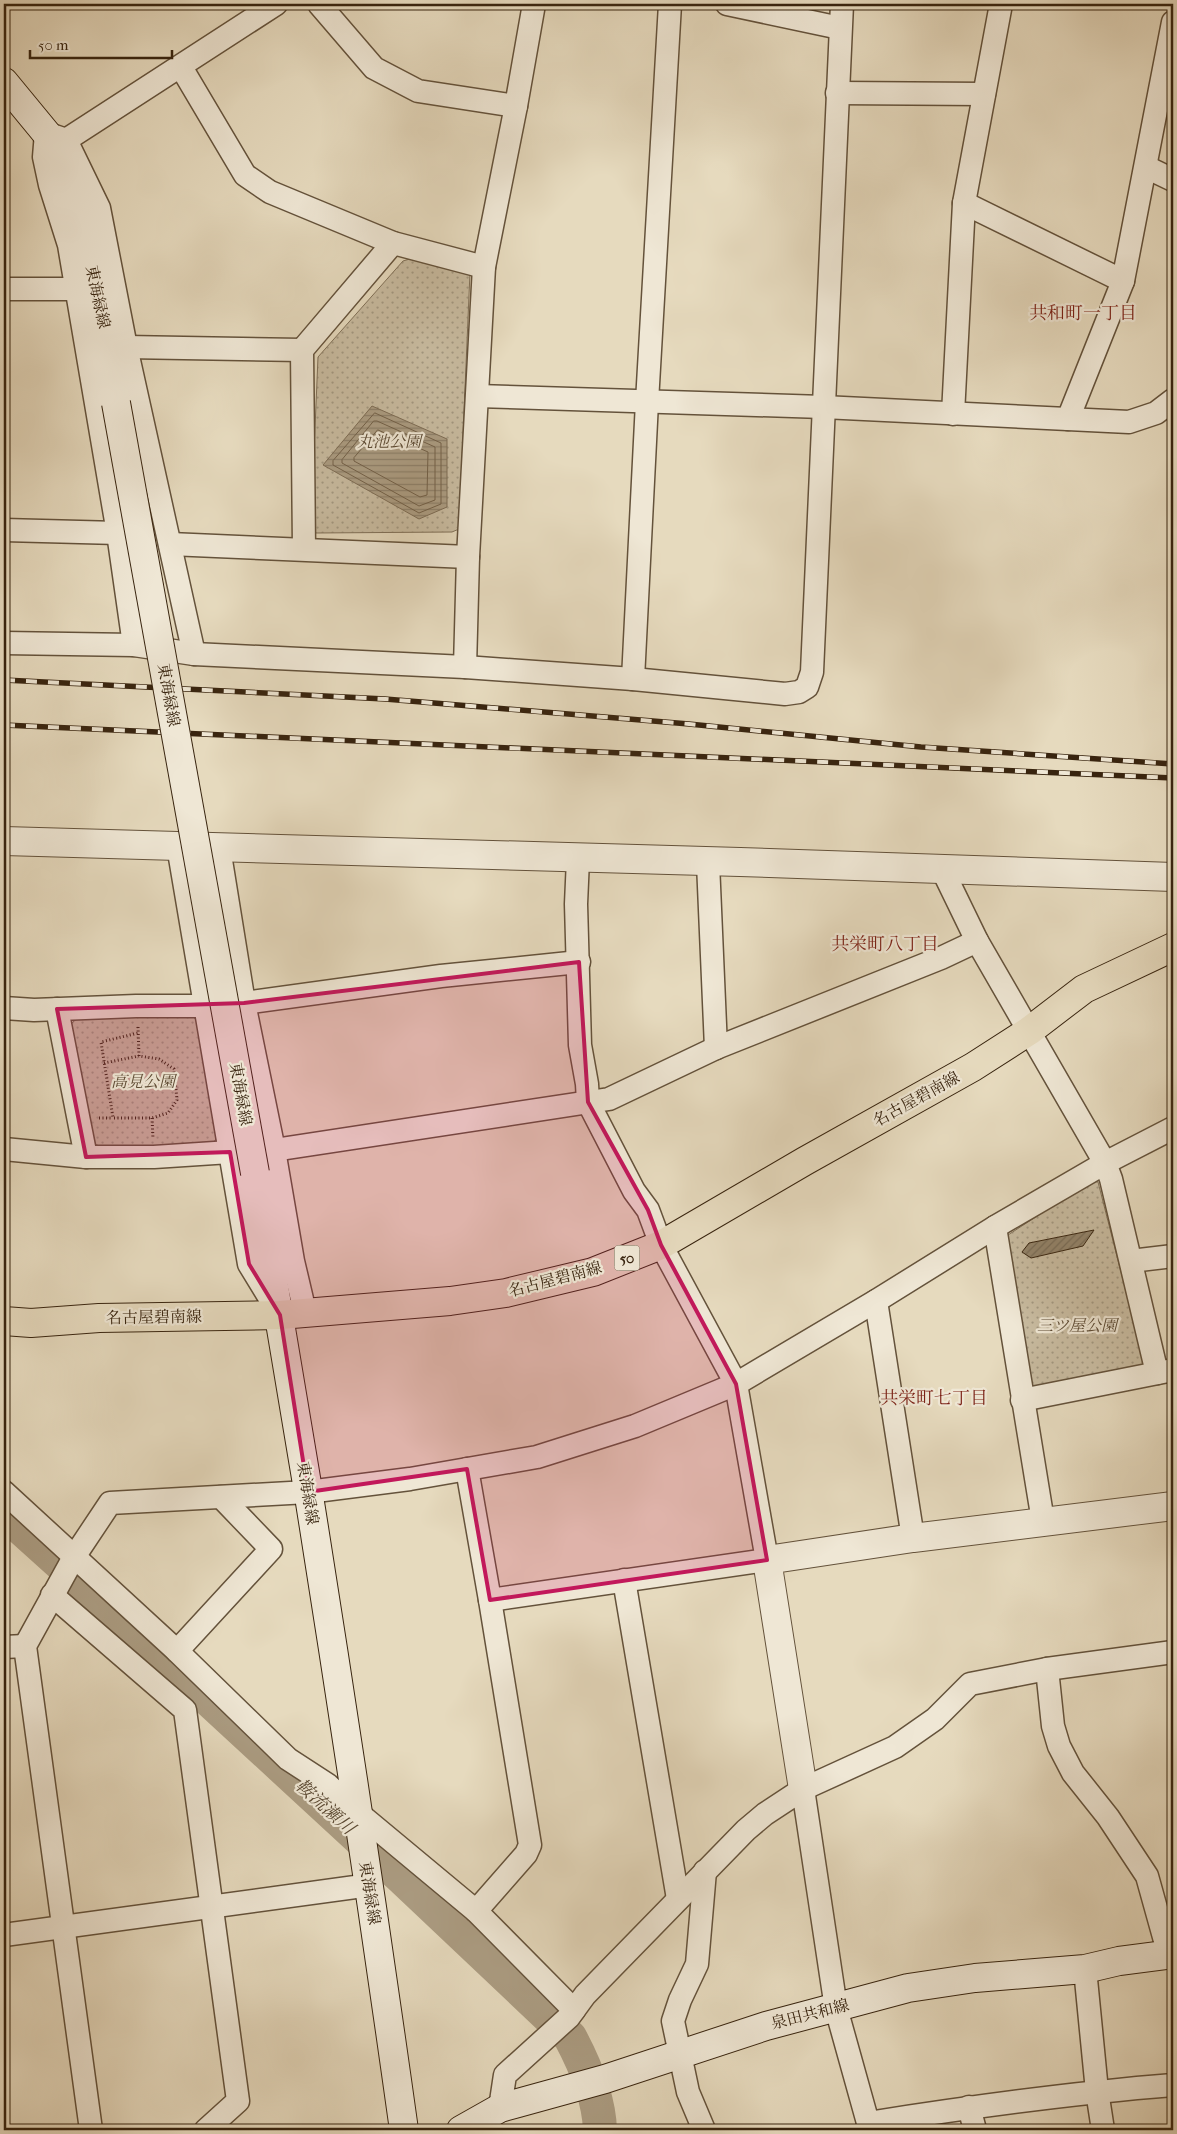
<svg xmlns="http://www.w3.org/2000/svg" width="1177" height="2134" viewBox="0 0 1177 2134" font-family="'IM FELL French Canon','Noto Serif JP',serif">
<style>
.park{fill:url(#park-dots);stroke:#807058}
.water{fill:url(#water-rules);stroke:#7d6c54}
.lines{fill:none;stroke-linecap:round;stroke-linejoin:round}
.shore{stroke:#726048;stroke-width:1}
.river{stroke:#ab9c82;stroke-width:34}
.building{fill:url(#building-hatch);stroke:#38240f}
.minor-casing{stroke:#64523b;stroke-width:25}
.tertiary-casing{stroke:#64523b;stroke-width:30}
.secondary-casing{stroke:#38240f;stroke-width:30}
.primary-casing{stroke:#38240f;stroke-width:30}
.path{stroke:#38240f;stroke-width:3;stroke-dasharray:1 2.5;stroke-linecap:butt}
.minor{stroke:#efe7d5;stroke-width:22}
.tertiary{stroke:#efe7d5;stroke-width:28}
.secondary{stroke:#efe7d5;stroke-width:28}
.primary{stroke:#e6dabe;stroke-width:28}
.rail-casing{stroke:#38240f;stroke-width:5.5}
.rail{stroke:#efe7d5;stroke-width:4;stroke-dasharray:11;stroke-linecap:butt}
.secondary-bridge-casing{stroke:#38240f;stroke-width:30;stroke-linecap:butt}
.secondary-bridge{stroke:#efe7d5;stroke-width:28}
.marked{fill:#c2185b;fill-opacity:0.2;stroke:#c2185b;stroke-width:4;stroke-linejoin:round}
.labels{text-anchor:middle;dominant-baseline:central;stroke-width:4.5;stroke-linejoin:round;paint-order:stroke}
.shield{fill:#efe7d5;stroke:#6f5e4a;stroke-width:1}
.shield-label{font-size:15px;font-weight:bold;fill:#38240f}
.street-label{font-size:16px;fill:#38240f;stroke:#efe7d5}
.park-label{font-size:16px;font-style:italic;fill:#5c4a33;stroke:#efe7d5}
.neighbourhood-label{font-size:18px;fill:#7a1f14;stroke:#efe7d5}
.water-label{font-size:18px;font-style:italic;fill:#5a4832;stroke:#efe7d5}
</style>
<defs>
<pattern id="park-dots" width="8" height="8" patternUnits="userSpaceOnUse" patternTransform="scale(1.25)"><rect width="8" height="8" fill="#c8bba0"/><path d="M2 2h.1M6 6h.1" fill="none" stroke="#a39881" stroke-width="1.8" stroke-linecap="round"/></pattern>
<pattern id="water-rules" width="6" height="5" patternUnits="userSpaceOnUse" patternTransform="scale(1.25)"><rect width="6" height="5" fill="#ab9c82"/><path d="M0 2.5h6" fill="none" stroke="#8c7f69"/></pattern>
<pattern id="building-hatch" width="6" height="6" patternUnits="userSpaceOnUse" patternTransform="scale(1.25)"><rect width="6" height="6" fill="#92836a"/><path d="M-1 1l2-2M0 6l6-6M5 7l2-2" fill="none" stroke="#786b56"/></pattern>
</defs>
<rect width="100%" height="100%" fill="#e6dabe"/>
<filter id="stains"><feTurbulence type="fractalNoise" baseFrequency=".004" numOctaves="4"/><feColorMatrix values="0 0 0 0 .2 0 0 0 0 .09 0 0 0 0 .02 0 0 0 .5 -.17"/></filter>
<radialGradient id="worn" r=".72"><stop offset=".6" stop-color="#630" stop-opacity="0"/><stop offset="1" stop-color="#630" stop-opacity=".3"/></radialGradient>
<g class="park">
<polygon points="413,258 470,272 459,529 452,532 316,533 311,524 318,357 403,261"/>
<polygon points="188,1014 196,1019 217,1137 211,1147 100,1146 91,1143 68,1026 78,1018"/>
<polygon points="1091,1181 1098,1182 1144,1362 1140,1370 1038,1389 1027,1383 1008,1235"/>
</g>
<polygon class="water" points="372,406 447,439 447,507 419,519 323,465"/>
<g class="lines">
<g class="shore">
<polygon points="375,413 441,443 441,504 419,513 333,465 333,461"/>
<polygon points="374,421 377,421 435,447 435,500 419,506 342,463 342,460"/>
<polygon points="378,430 428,452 427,495 420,497 354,461 354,458"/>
</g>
<path class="river" d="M4,1513L93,1593L402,1878L570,2037C585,2065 599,2098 600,2130"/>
</g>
<polygon class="building" points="1094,1230 1083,1246 1031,1258 1022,1252 1029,1243"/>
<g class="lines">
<g class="minor-casing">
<g id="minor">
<polyline points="319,4 374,68 418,91 516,106"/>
<polyline points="727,4 840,28"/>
<polyline points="181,67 245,175 270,192 393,243 484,267"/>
<polyline points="837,93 984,94"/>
<polyline points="66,140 276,4"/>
<polyline points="1146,167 1173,180"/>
<polyline points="964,203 1123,281"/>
<polyline points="4,289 75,289"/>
<polyline points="126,347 302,350"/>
<polyline points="477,396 823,407 1129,422 1156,413 1173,400"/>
<polyline points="953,414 964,203 1001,4"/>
<polyline points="1068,419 1123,281 1173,22"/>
<polyline points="4,530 118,533"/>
<polyline points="170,544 468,557"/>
<polyline points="304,549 302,350 393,243"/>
<polyline points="4,643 134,645 194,654 465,667 633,679 785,694 799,692 807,687 812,672 842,4"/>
<polyline points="134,645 118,533 69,245 50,185 44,157 46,133 66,140 99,208 126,347 194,654"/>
<polyline points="465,667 468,557 484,267 516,106 534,4"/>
<polyline points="633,679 647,402 670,4"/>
<polyline points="178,846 249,1264 274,1305"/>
<polyline points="219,848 244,1003 274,1150 293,1261 305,1312"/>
<polyline points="708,863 716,1048"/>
<polyline points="943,871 977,941 1105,1163 1111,1179 1157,1373"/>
<polyline points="4,1008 34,1010 136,1006 195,1006 244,1003 441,976 579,962"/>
<polyline points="57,1009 86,1157"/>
<polyline points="4,1149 86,1157 154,1157 230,1152"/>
<polyline points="274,1150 609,1099 716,1048 941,958 977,941"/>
<polyline points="995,1227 1043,1521"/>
<polyline points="1131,1261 1173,1256"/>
<polyline points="876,1301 913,1538"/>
<polyline points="1022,1400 1173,1370"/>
<polyline points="467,1469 490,1600 530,1845 526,1854 476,1911"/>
<polyline points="4,1492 177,1651 288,1759 328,1785 357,1812 476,1911 574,2010"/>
<polyline points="624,1580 678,1899"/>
<polyline points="52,1595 185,1710 238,2101 206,2130"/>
<polyline points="490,1600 767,1560 736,1384 661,1245 648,1210 634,1191 588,1102 587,1084 580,1045 576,904 578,859"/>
<polyline points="4,1647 25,1646"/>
<polyline points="177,1651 271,1549 221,1497"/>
<polyline points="1047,1669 1053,1726 1059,1746 1073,1773 1108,1817 1147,1876 1169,1955"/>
<polyline points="803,1789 895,1747 935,1719 970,1684 1047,1669 1173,1652"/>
<polyline points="4,1935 370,1885"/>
<polyline points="1085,1969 1097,2091 1103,2130"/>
<polyline points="969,2107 975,2130"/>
<polyline points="500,2108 505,2075 569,2017 585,1995 746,1830 765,1814 803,1789 836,2008 870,2130"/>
<path d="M868,2123C970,2107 1071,2093 1173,2085"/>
<polyline points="91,2130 25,1646 74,1557 110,1503 308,1492 410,1479 537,1457 635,1426 736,1384 876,1301 995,1227 1105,1163 1173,1128"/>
<polyline points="704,2130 688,2092 673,2021 680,2000 697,1964 705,1871"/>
</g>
</g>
<g class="tertiary-casing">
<g id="tertiary">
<polyline points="4,841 740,862 1173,877"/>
<polyline points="803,1789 767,1560 913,1538 1173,1506"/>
</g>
</g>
<g class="secondary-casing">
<g id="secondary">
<polyline points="4,82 46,133 65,165 81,217 109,350 116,403"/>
<path d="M255,1173C272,1279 291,1384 308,1490C342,1703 374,1916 404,2130"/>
<polyline points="461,2130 500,2108 518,2103 605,2079 766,2026 908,1988 975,1978 1085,1969 1119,1961 1173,1954"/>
</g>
</g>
<g class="primary-casing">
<polyline id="primary" points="4,1321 31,1323 99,1318 280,1315 450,1301 506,1293 593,1272 661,1245 805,1161 973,1067 1029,1031 1084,989 1173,947"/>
</g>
<g class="path">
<polyline points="138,1027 139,1056 159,1059 174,1069 177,1100 168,1113 152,1118 113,1118 101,1042 138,1033"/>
<polyline points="104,1063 139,1056"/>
<polyline points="99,1118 113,1118"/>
<polyline points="152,1118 153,1139"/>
</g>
<use href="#minor" class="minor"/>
<use href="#tertiary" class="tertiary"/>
<use href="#secondary" class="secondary"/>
<use href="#primary" class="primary"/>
<g class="rail-casing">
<g id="rail">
<polyline points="4,680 385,699 689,724 921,747 1173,764"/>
<polyline points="4,725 1173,778"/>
</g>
</g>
<use href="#rail" class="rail"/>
<g class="secondary-bridge-casing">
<polyline id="secondary-bridge" points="116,403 255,1173"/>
</g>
<use href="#secondary-bridge" class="secondary-bridge"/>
</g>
<path class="marked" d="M579,962L588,1102L648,1210L661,1245L736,1384L767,1560L490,1600L467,1469L308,1492L280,1315L249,1264L230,1152L86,1157L57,1009L244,1003Z"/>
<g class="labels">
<rect class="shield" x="614.5" y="1245.5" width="25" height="25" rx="4"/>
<g class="shield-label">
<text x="627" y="1258">50</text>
</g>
<g class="street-label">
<text transform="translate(98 297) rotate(78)">東海緑線</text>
<text transform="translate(169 695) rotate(80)">東海緑線</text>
<text transform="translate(241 1094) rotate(80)">東海緑線</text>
<text transform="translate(916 1099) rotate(-29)">名古屋碧南線</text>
<text transform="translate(555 1279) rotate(-15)">名古屋碧南線</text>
<text transform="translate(154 1317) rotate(-1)">名古屋碧南線</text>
<text transform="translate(308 1493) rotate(81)">東海緑線</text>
<text transform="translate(370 1893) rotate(81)">東海緑線</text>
<text transform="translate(810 2014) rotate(-14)">泉田共和線</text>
</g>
<g class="park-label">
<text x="389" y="441">丸池公園</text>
<text x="143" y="1081">高見公園</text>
<text x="1077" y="1325">三ツ屋公園</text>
</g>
<g class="neighbourhood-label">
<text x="1083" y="313">共和町一丁目</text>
<text x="885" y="944">共栄町八丁目</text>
<text x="934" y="1398">共栄町七丁目</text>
</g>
<g class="water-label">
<text transform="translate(325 1807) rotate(42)">鞍流瀬川</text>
</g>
</g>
<rect width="1177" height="2134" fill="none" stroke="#e6dabe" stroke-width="20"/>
<rect x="5" y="5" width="1167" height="2124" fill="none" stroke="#38240f" stroke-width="2.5"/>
<rect x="10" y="10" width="1157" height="2114" fill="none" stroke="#38240f"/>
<path d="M30 50v8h142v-8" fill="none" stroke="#38240f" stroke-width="2.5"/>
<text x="38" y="50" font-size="15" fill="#38240f" stroke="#efe7d5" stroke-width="4" paint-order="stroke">50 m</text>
<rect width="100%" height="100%" filter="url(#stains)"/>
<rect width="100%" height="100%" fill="url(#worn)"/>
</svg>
